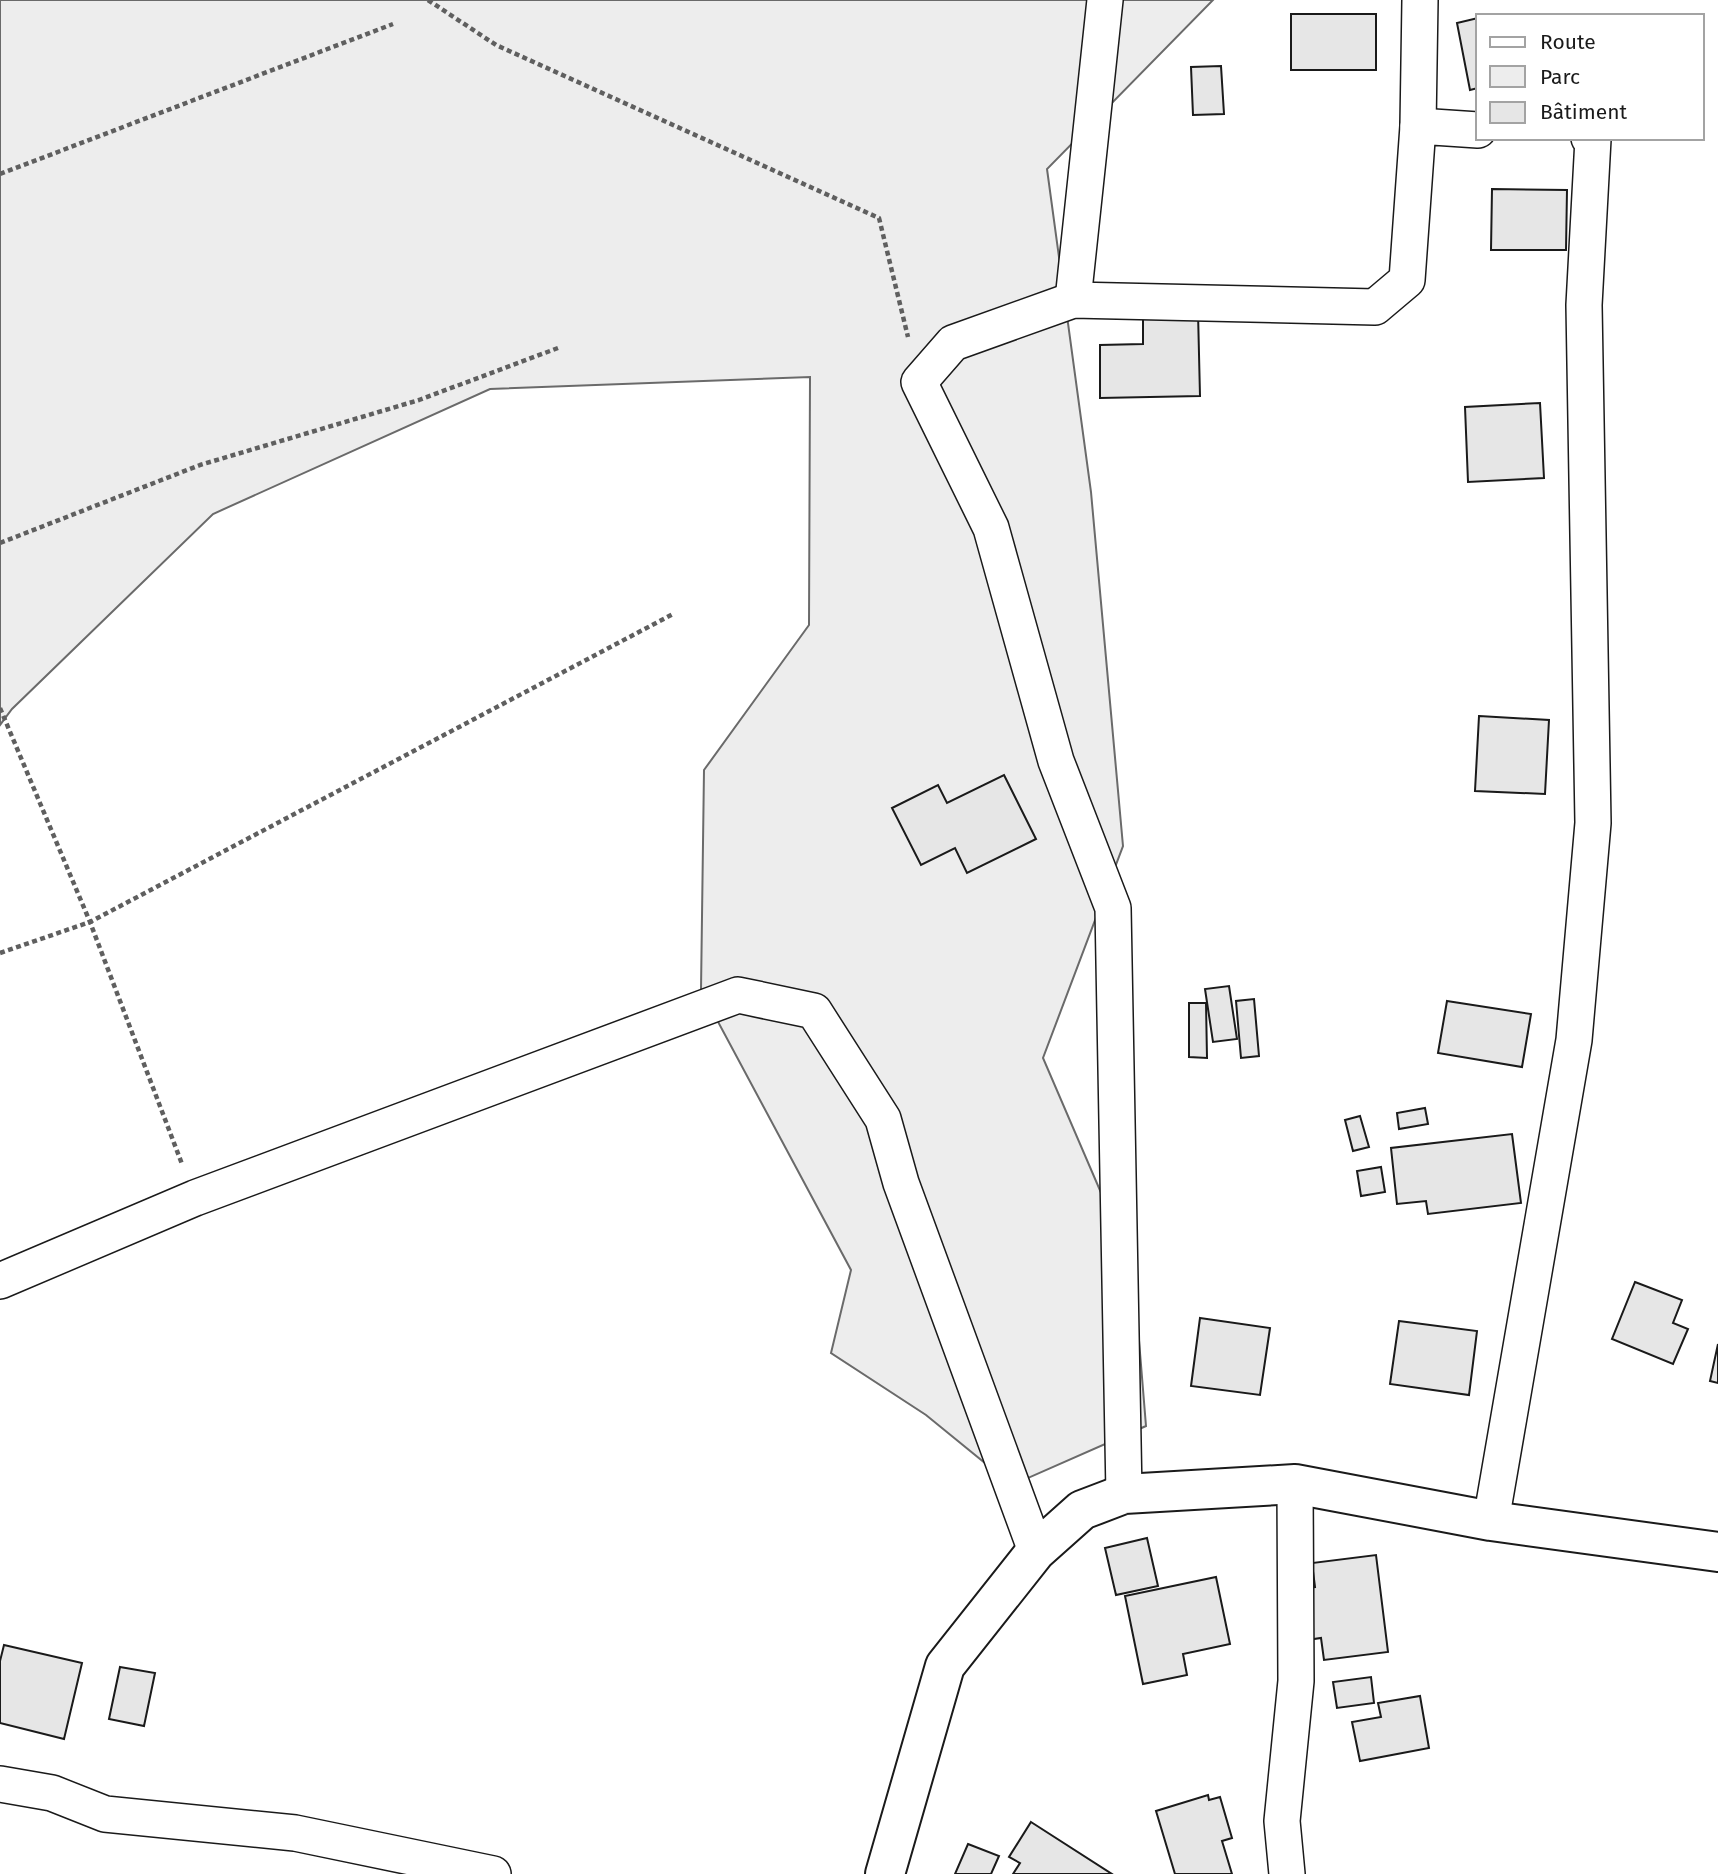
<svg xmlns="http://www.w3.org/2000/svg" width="1718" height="1874" viewBox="0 0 1718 1874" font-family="'Fira Sans',sans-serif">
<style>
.green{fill:#ededed;stroke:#6a6a6a;stroke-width:2}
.building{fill:#e6e6e6;stroke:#1a1a1a;stroke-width:2}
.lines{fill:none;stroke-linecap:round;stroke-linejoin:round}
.minor-casing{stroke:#1a1a1a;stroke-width:38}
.tertiary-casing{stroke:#1a1a1a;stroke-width:42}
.path{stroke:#5f5f5f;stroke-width:4.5;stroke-dasharray:5 3.5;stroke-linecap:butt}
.minor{stroke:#fff;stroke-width:35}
.tertiary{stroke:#fff;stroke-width:38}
</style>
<rect width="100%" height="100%" fill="#fff"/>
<polygon class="green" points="0,0 1213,0 1047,169 1091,492 1123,846 1043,1058 1133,1267 1146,1426 1012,1485 926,1415 831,1353 851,1270 701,990 704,770 809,625 810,377 490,389 213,514 12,709 0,725"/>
<g class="building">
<rect x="1291" y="14" width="85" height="56"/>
<polygon points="1478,18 1478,88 1470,90 1457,23"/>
<polygon points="1221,66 1224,114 1193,115 1191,67"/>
<polygon points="1492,189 1567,190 1566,250 1491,250"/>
<polygon points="1198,312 1200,396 1100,398 1100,345 1143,344 1143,313"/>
<polygon points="1540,403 1544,478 1468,482 1465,407"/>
<polygon points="1479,716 1549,720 1545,794 1475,791"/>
<polygon points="1004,775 1036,839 967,873 955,848 921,865 892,808 938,785 947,803"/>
<polygon points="1229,986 1237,1039 1213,1042 1205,989"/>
<polygon points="1254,999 1259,1056 1241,1058 1236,1001"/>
<polygon points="1447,1001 1531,1014 1522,1067 1438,1053"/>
<polygon points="1189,1003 1206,1003 1207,1058 1189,1057"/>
<polygon points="1425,1108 1428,1124 1399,1129 1397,1113"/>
<polygon points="1360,1116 1369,1147 1353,1151 1345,1120"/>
<polygon points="1512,1134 1521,1203 1428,1214 1426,1201 1397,1204 1391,1148"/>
<polygon points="1381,1167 1385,1192 1361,1196 1357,1171"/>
<polygon points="1635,1282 1682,1300 1673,1323 1688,1329 1673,1364 1612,1339"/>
<polygon points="1200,1318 1270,1328 1260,1395 1191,1386"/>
<polygon points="1399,1321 1477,1331 1469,1395 1390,1384"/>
<polygon points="1718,1344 1718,1383 1710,1381"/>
<polygon points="1147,1538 1158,1586 1116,1595 1105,1548"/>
<polygon points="1376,1555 1388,1652 1324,1660 1321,1638 1307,1640 1301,1588 1315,1587 1312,1563"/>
<polygon points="1216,1577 1230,1644 1183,1654 1187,1675 1143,1684 1125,1596"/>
<polygon points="4,1645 82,1663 64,1739 0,1723 0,1661"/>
<polygon points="120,1667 155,1673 144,1726 109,1719"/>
<polygon points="1371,1677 1374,1703 1337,1708 1333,1682"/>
<polygon points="1420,1696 1429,1748 1360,1761 1352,1722 1381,1717 1378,1703"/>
<polygon points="1208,1795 1209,1800 1220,1797 1232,1838 1222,1841 1232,1874 1175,1874 1156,1811"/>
<polygon points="1031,1822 1112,1874 1013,1874 1020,1863 1009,1857"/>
<polygon points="968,1844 999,1856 991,1874 955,1874"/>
</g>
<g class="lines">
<g class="minor-casing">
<g id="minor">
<polyline points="1418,126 1420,0"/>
<polyline points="1073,300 1105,0"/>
<polyline points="0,1281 195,1198 738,995 814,1011 883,1119 901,1183 1036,1551"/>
<polyline points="1124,1494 1113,908 1056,761 991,528 919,382 953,343 1073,300 1375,307 1407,280 1418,126 1478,130"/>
<polyline points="1491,1521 1574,1040 1593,823 1584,305 1593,139 1589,138"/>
<polyline points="0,1784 52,1793 105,1814 295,1833 493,1874"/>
<polyline points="1287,1874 1282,1821 1296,1681 1295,1484"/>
</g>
</g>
<g class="tertiary-casing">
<polyline id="tertiary" points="885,1874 945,1666 1036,1551 1082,1510 1124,1494 1295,1484 1491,1521 1718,1552"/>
</g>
<g class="path">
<polyline points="428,0 496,45 879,218 908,337"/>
<polyline points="0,174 393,24"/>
<polyline points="0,543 200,465 419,400 558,348"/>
<polyline points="0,708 90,922 182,1164"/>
<polyline points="0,953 90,922 673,614"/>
</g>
<use href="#minor" class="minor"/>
<use href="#tertiary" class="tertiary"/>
</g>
<rect x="1476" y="14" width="228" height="126" fill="#ffffff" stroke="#a3a3a3" stroke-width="2"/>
<rect x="1490" y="37" width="35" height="10" fill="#ffffff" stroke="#a3a3a3" stroke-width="2"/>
<text x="1540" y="49" font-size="21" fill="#1a1a1a">Route</text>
<rect x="1490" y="66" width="35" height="21" fill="#ededed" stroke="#a3a3a3" stroke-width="2"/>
<text x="1540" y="84" font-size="21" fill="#1a1a1a">Parc</text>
<rect x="1490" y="102" width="35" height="21" fill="#e6e6e6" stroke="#a3a3a3" stroke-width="2"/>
<text x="1540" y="119" font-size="21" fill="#1a1a1a">Bâtiment</text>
</svg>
